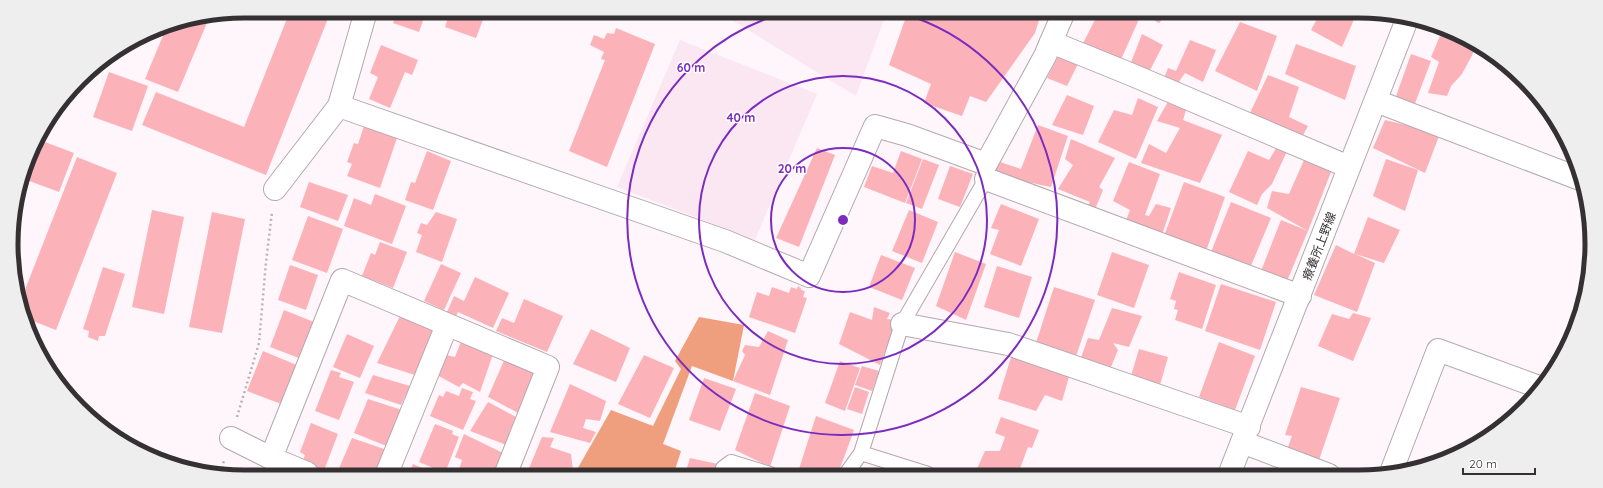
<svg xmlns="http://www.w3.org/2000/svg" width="1603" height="488" viewBox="0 0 1603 488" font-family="Quicksand,'Noto Sans JP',sans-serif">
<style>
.built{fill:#fbe7f2}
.forest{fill:#ef9e7e}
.building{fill:#fbb3b9}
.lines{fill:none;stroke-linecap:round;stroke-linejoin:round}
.lane-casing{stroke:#b4a8ae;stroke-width:16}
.street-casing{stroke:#b4a8ae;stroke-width:24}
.secondary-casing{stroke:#b4a8ae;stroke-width:24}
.path{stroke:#bab3b6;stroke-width:2.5;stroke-dasharray:2 3;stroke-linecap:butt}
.lane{stroke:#fff;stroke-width:14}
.street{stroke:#fff;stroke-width:22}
.secondary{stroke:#fff;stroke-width:22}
.ring{fill:none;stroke:#7b2cbf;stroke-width:2}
.labels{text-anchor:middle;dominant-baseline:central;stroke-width:3;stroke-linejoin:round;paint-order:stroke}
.street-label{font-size:12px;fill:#353032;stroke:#fff}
.rim{fill:none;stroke:#353032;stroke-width:5}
.centre{fill:#7b2cbf;stroke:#fff;stroke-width:2}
.ring-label{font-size:12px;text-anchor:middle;font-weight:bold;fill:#7b2cbf;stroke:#fff;stroke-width:3;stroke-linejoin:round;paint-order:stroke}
</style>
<rect width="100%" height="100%" fill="#fef6fa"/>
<g class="built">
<polygon points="720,13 886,14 856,96"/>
<polygon points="680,40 817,94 755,240 617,187"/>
</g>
<polygon class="forest" points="699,317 744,325 733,381 692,366 663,444 681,451 674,473 575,473 611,410 653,426 681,369 675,361"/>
<g class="building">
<polygon points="290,11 331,11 266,175 142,125 156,92 244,127"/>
<polygon points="397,12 426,12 419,32 393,23"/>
<polygon points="450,12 486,12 476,38 445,27"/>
<polygon points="907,14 1041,14 1035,33 986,102 970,96 962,116 924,103 931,84 889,65"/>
<polygon points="1098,14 1133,14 1140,17 1119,64 1081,47"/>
<polygon points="1144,15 1166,15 1159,23"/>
<polygon points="1319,15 1356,15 1342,47 1311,30"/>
<polygon points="209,18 178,92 145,79 167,26"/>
<polygon points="1240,22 1277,36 1257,91 1215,71"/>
<polygon points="616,28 655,44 607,167 569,151 605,60 601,59 604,52 590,45 594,35 604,39 607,33 614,34"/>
<polygon points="1442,31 1477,46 1462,74 1451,86 1447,96 1428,93 1439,62 1431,57"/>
<polygon points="1142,34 1163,45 1148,74 1130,65"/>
<polygon points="1190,40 1216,50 1203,82 1185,73 1176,86 1163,81 1168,68 1176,71"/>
<polygon points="1296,44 1356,66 1345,100 1285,74"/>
<polygon points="381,45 418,60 412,75 405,72 390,108 369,99 378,77 370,73"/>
<polygon points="1060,53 1080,60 1067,86 1047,78"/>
<polygon points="1411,54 1431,61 1414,106 1395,99"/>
<polygon points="109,72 148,86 132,131 93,117"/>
<polygon points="1268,75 1299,87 1289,117 1308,126 1300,141 1248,117"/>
<polygon points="1067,95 1094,106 1083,135 1052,125"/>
<polygon points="1138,98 1158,107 1136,159 1098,142 1114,110 1132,115"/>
<polygon points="1169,100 1187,107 1183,120 1222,135 1200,183 1141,163 1149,144 1166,153 1180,128 1157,121"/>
<polygon points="1385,120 1406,125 1439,136 1425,173 1373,148"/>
<polygon points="1038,125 1068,136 1051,187 1022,181 990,177 997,161 1021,169"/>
<polygon points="364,126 397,138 380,188 347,176 352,164 347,162 354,143 358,144"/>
<polygon points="37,139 74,153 59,192 24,179"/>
<polygon points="1071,139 1115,158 1099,187 1103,190 1094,212 1085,210 1090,202 1058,189 1073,165 1065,159"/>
<polygon points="1278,145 1288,149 1272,184 1262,194 1257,205 1229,192 1248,151 1269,160"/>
<polygon points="817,148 835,155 799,247 776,238"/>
<polygon points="427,151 451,161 433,210 405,200 411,182 415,183"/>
<polygon points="901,151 922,159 905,203 864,187 872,166 893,173"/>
<polygon points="77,157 117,173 56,330 25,318 19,305"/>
<polygon points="923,159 939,165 922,209 906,203"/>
<polygon points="1386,159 1418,170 1405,211 1373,196"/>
<polygon points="1304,160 1331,172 1308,231 1267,208 1272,191 1289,194"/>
<polygon points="1129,162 1160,174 1145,215 1149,216 1156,204 1171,208 1161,238 1125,223 1130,210 1113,201"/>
<polygon points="950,166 973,174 960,207 938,199"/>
<polygon points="309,182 348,195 338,221 300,207"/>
<polygon points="1184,182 1225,197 1206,251 1164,236"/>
<polygon points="375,194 406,206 392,244 344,226 354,198 371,205"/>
<polygon points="1231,202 1271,218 1250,268 1211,252"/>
<polygon points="1001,204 1039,219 1021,266 990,254 999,230 991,228"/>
<polygon points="152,210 184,217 164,314 132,307"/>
<polygon points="909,210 938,222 922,263 892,251"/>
<polygon points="212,212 245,219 222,333 189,327"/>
<polygon points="436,212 457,219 442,262 416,252 422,235 417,233 421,223 427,225"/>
<polygon points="308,216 343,229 327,273 292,260"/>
<polygon points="1368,217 1400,230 1384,263 1355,254 1375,263 1357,312 1314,295 1336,245 1354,254"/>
<polygon points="1281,220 1308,231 1287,281 1261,271"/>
<polygon points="380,242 407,252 393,288 362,276 371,253 375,255"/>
<polygon points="955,252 986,264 966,320 936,306"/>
<polygon points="1112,252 1149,265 1134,308 1097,295"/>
<polygon points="881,255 915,268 902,300 869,287"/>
<polygon points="441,264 461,273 444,310 424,301"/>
<polygon points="290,265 318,275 306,310 278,300"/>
<polygon points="997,266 1032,277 1019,318 984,307"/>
<polygon points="103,267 125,274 105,336 99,336 98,341 88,337 89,331 83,329"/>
<polygon points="1179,272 1216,285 1202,329 1175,320 1178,310 1174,309 1176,301 1170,299"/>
<polygon points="475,277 509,293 493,328 458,312 456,316 447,312 454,296 464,301"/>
<polygon points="1221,284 1276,302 1260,350 1205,331"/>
<polygon points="798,286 801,288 801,290 805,291 803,297 807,298 795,333 749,317 757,292 769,296 772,287 789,293 791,287 797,289"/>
<polygon points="1054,287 1095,300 1075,359 1035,346"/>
<polygon points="524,299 563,316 547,352 496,331 502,318 514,323"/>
<polygon points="874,307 890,313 887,319 896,320 880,365 839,344 850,312 872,320"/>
<polygon points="1112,308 1142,316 1129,347 1113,343 1118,350 1111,367 1079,363 1088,338 1099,340"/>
<polygon points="284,310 319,324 304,360 270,347"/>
<polygon points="1353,313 1371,318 1353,361 1318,346 1332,314 1349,319"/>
<polygon points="400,316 436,327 415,375 377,363"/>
<polygon points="591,329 630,348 616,382 573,364"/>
<polygon points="768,331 788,340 770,395 733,381 745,355 742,351 745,345 759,347"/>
<polygon points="347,334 374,346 360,378 333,367"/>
<polygon points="462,339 494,351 480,392 463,383 459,387 435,374 442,354 455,357"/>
<polygon points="1219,342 1255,356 1235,410 1199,397"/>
<polygon points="1139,349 1168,357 1160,385 1131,376"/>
<polygon points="263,351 299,366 284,405 247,391"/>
<polygon points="1013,351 1052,368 1069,377 1062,401 1045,395 1036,411 998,399"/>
<polygon points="644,355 674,368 650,418 618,404"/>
<polygon points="506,356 537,368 522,415 488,397"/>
<polygon points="840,361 860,368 845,411 825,403"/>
<polygon points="862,366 879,371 872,391 855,385"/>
<polygon points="331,370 341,373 339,377 354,382 339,420 315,411"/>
<polygon points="373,375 410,386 401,405 365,393"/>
<polygon points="704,378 736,389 720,431 689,420"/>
<polygon points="570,384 606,401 600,421 586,419 583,428 596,432 590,443 550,432"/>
<polygon points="855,387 869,392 862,414 847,409"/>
<polygon points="1301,387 1340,398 1318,463 1286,452 1292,436 1285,435"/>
<polygon points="462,388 473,392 470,399 476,401 463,430 430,416 439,395 443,397 446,391 459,396"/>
<polygon points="755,393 790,406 770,467 735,450"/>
<polygon points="368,399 402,410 389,447 354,433"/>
<polygon points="488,402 518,418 509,446 470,431"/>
<polygon points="816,416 854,430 838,474 807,474 798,472"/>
<polygon points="1001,417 1039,430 1032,448 1028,447 1018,474 975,473 985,451 1000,451 1005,437 995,433"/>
<polygon points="311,423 338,434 323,473 301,465 305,455 300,452"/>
<polygon points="435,424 453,431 452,434 459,437 445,473 419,462"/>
<polygon points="464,434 505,454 499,473 487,470 485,473 458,473 462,460 455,457"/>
<polygon points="542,437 554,438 550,447 571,454 573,470 571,473 527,473"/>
<polygon points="352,438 387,450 378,473 337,473"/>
<polygon points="690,458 718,464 713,474 685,474"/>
<polygon points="413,464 434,473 409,473"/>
<polygon points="1251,470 1267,474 1267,475 1249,475"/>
</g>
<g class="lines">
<g class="lane-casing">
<g id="lane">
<polyline points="861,453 928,474"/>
<polyline points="723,468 731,462 770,474"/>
<polyline points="846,474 861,453 902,324 986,179 986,170"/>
</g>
</g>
<g class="street-casing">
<g id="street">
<polyline points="1051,42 1130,74 1349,167"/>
<polyline points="1376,101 1580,179"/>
<polyline points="339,106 725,241 809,276 875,126 907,135 986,164 1045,56 1063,14"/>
<polyline points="986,179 1300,296"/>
<polyline points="275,189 339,106 366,11"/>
<polyline points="902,324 1008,344 1249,427"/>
<polyline points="231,438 271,458"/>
<polyline points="1242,442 1329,475"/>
<polyline points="307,473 271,458 342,280 548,367 506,473"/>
<polyline points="387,473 447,325"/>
<polyline points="1390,475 1438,350 1539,387"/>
</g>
</g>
<g class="secondary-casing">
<polyline id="secondary" points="1229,475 1408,17"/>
</g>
<g class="path">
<polyline points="237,417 259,343 266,262 272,212"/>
<polyline points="221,473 224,460"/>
</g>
<use href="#lane" class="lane"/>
<use href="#street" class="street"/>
<use href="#secondary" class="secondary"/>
</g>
<g class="ring">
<circle cx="843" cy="220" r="72"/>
<circle cx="843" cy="220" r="144"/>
<path d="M904 14A215 215 0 1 1 784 13"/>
</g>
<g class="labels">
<g class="street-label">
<text transform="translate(1319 246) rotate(-69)">療養所上野線</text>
</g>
</g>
<path d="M0 0H1603V488H0ZM244 18H1359A226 226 0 0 1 1585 244V244A226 226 0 0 1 1359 470H244A226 226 0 0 1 18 244V244A226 226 0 0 1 244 18Z" fill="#efeeef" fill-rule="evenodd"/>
<path class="rim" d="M244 18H1359A226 226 0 0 1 1585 244V244A226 226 0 0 1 1359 470H244A226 226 0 0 1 18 244V244A226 226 0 0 1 244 18Z"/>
<circle cx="843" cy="220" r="6" class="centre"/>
<g class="ring-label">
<text x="691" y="72">60 m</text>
<text x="741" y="122">40 m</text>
<text x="792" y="173">20 m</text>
</g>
<path d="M1463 468v6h72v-6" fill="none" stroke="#353032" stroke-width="2"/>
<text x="1469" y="468" font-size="12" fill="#353032" stroke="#ffffff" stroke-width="3" paint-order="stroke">20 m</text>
</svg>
